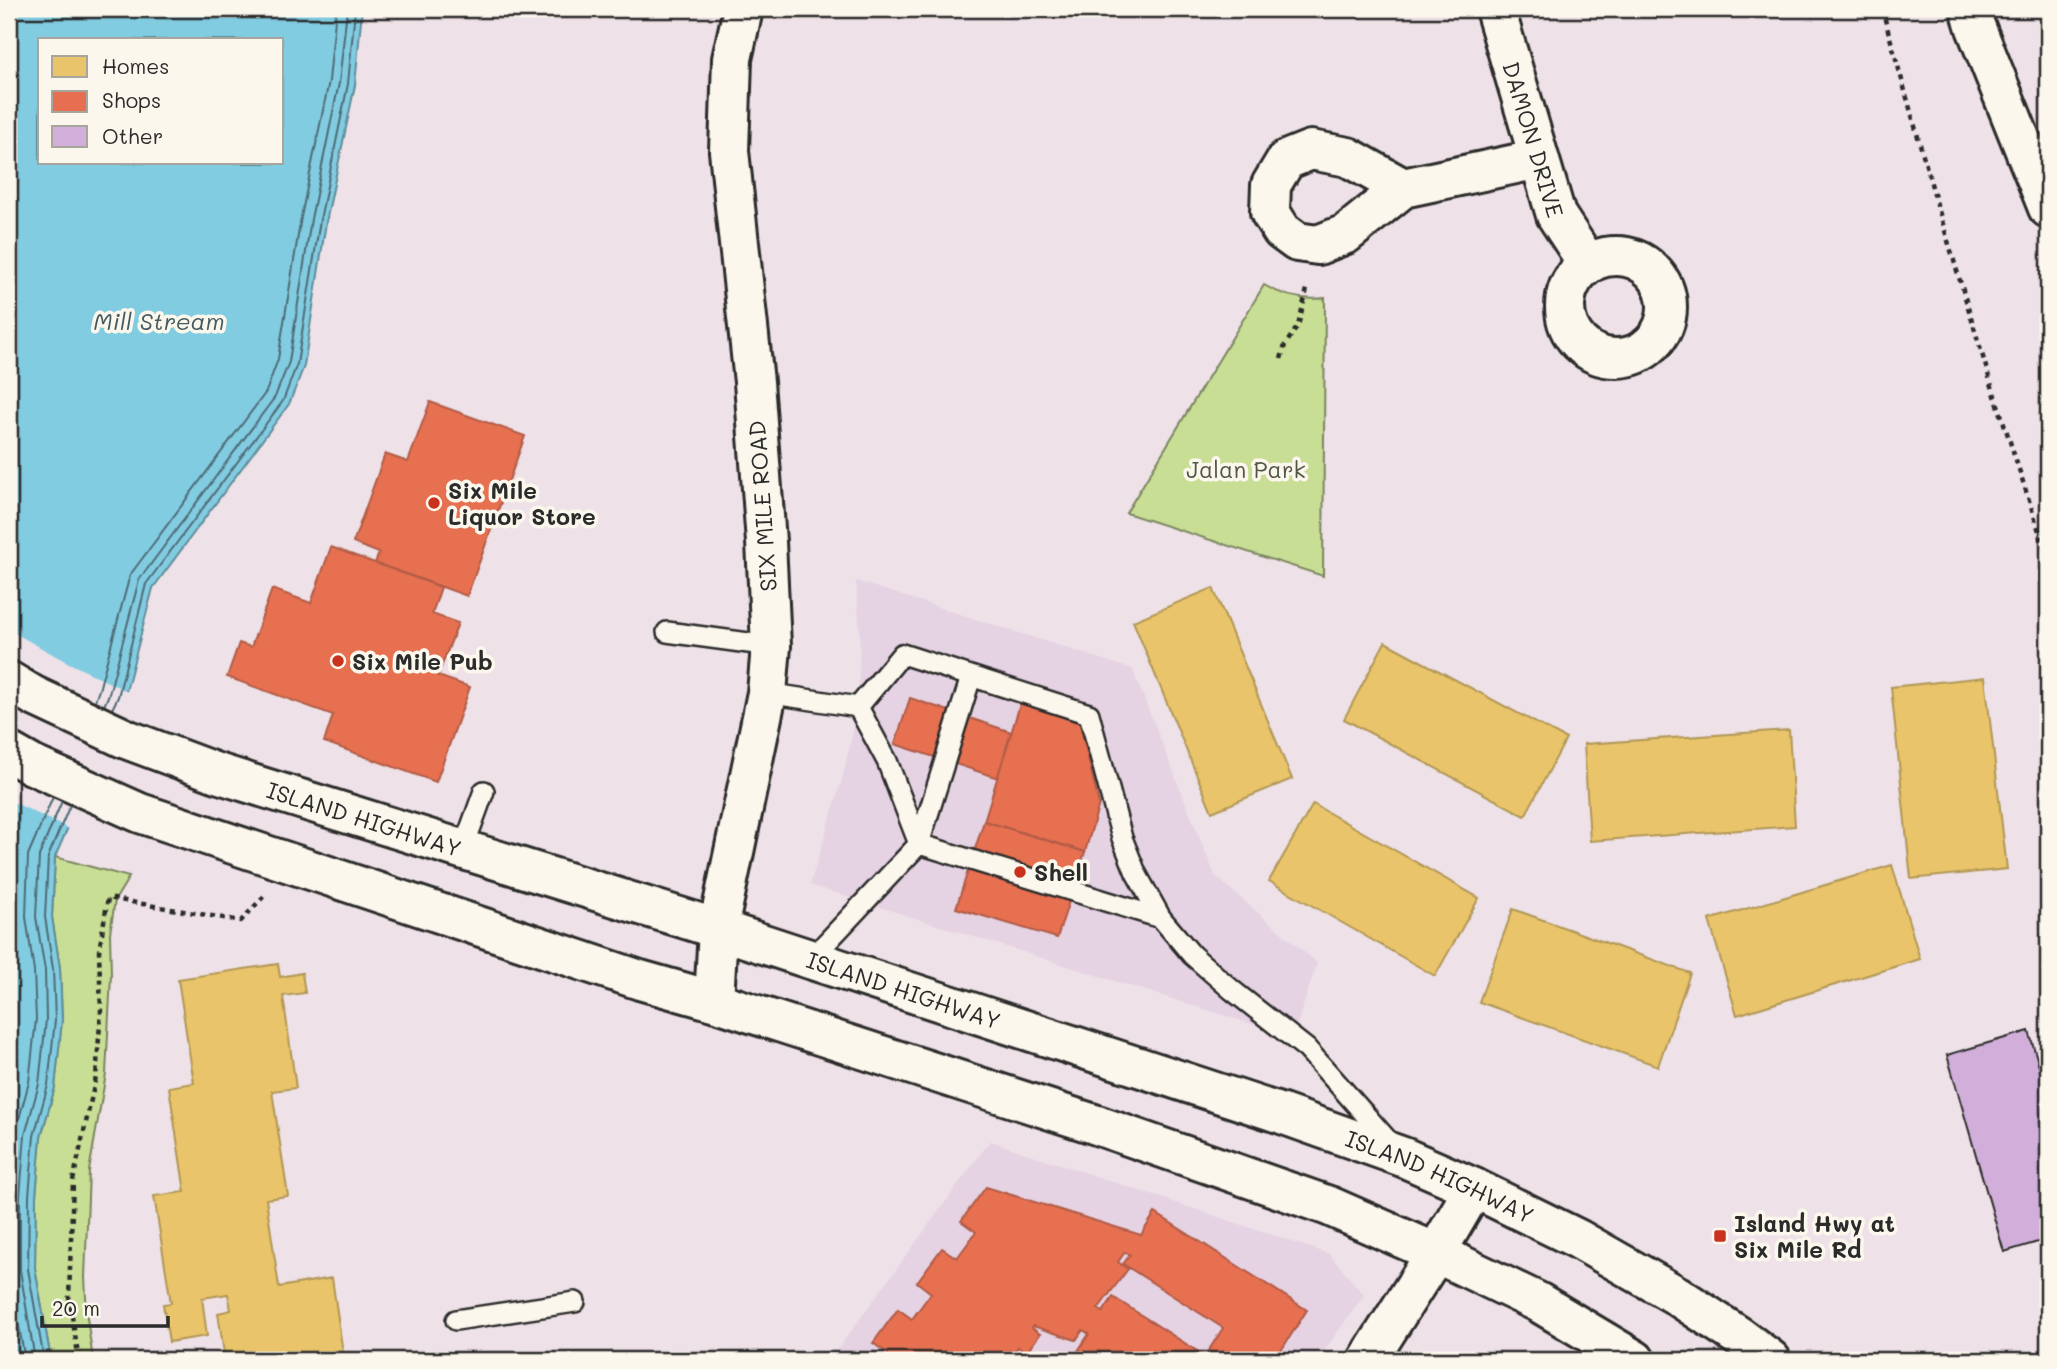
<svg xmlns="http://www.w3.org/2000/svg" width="2057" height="1369" viewBox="0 0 2057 1369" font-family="Mali,sans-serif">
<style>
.built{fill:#e5d2e3}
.green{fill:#c8de94;stroke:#7a8460;stroke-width:2}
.water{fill:#82cce2;stroke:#5f8c99;stroke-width:2;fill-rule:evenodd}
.pier{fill:#eee1e7}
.homes{fill:#e9c46a;stroke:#b09657;stroke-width:2}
.shops{fill:#e76f51;stroke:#af5b46;stroke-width:2;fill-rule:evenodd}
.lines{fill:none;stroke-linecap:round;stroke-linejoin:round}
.shore{stroke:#4e6b74;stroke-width:2}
.building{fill:#d1afda;stroke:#2b2b2b;stroke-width:2}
.service-casing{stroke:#2b2b2b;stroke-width:24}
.minor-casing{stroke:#2b2b2b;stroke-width:44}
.secondary-casing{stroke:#2b2b2b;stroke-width:44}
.primary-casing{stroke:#2b2b2b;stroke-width:44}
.path{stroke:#2b2b2b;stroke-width:4.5;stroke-dasharray:5 5;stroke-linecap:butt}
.service{stroke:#fbf7ec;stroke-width:19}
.minor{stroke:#fbf7ec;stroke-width:38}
.secondary{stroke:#fbf7ec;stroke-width:38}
.primary{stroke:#fbf7ec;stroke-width:38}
.poi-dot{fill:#c8321e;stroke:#fbf7ec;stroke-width:2.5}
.labels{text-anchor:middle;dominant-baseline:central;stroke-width:7;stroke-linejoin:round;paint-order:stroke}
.street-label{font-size:23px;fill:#2b2b2b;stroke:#fbf7ec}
.park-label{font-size:23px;fill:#525845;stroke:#fbf7ec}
.poi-label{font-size:23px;font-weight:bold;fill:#2b2b2b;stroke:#fbf7ec;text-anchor:start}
.water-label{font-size:24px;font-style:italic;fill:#455b62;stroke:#fbf7ec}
</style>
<rect width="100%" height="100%" fill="#eee1e7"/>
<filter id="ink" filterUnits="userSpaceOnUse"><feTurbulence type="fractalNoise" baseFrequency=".0143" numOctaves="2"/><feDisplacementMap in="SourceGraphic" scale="14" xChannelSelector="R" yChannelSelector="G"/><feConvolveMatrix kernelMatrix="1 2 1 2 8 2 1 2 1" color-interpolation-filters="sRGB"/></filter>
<g filter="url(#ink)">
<g class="built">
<polygon points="856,581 1132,669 1215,876 1317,963 1293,1037 810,885 842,780 853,732 859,683 860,632"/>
<polygon points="990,1141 1329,1254 1364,1295 1317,1360 830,1360"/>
</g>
<g class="green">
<path d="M1264,285C1283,296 1303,301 1325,298L1323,576L1126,513Z"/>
<polygon points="55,857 129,877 115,900 110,933 111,975 106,1074 89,1171 85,1277 87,1318 93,1360 51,1360 35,1268 36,1196 41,1137 55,1087 62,1020 60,968 52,917"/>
</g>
<path class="water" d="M9,9H362L355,85L326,222L304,366L289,404L153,588L124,699L55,857L52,917L60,968L62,1020L55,1087L41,1137L36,1196L35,1268L51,1360H9ZM40,40H282V163H40Z"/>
<polygon class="pier" points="9,630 65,661 130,693 71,830 9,800"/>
<g class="homes">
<polygon points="1213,588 1292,779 1212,812 1133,621"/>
<polygon points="1385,642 1566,739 1525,816 1344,719"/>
<polygon points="1985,677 2007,869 1911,879 1891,687"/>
<polygon points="1789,730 1795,826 1590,841 1584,744"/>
<polygon points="1313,804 1479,898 1435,976 1269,881"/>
<polygon points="1892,865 1920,959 1737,1015 1709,920"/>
<polygon points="1513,909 1690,973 1658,1066 1479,1002"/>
<polygon points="278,964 280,977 302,973 305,993 283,996 296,1088 272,1091 288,1196 266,1199 279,1287 332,1278 344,1360 225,1360 218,1313 231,1310 228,1294 202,1298 207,1336 169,1342 163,1304 171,1303 154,1196 185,1192 169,1087 194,1083 178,979"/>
</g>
<g class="shops">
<polygon points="430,402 525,436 467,596 375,563 379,553 353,543 385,454 408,462"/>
<polygon points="331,547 441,587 432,614 458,623 438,676 470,687 436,782 324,742 333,715 227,677 239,643 251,647 272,589 311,603"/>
<polygon points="910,698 1011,732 998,778 895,744"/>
<polygon points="1021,701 1079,720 1099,804 1085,852 984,821"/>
<polygon points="984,821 1085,852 1057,938 956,908"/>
<path d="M986,1187L1141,1235L1155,1213L1307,1310L1275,1360H1072L1089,1334L1083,1330L1076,1340L1033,1326L1032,1328L1040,1334L1026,1353L1018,1347L1008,1360H883L888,1354L873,1343L898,1309L912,1319L931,1293L917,1282L942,1248L957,1258L976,1232L961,1221ZM1125,1252L1130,1255L1123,1264L1223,1328L1205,1356L1113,1297L1103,1312L1098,1309L1128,1269L1118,1262Z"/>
</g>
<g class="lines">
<g class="shore">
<polyline points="95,701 99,690 130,575 266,392 278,359 301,217 329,81 336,9"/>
<polyline points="104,706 109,694 139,580 275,397 289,362 311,219 339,83 347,9"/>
<polyline points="112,709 118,697 146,584 283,401 297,364 320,220 348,84 355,9"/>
<polyline points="25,1360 9,1271 10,1195 15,1134 29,1082 36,1019 34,971 26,917 28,855 53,797"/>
<polyline points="35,1360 20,1270 20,1196 25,1135 39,1084 46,1020 45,970 36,917 39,856 62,801"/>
<polyline points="44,1360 28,1269 29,1196 34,1136 48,1085 55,1020 53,969 45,917 48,857 70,805"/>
</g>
</g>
<polygon class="building" points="2029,1031 2048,1097 2048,1239 2004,1252 1947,1055"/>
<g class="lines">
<g class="service-casing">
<g id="service">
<polyline points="667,632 771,646"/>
<polyline points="767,693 858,707"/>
<polyline points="858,707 902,654 1089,714 1122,838 1136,873 1161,918 1192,955 1232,990 1307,1049 1392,1145"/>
<polyline points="858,707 887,761 919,844"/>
<polyline points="919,844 971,677"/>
<polyline points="463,849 484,791"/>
<polyline points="811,959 919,844 1161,918"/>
<polyline points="456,1320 575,1302"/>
</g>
</g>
<g class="minor-casing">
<g id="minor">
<path id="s1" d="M1495,9L1556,215L1588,264"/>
<polyline points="1970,9 1976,28 2048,208"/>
<polyline points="1403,188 1348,157 1311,150 1286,160 1271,185 1270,212 1282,231 1297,242 1318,245 1346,234 1403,188 1539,159"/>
<circle cx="1616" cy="307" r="51"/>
<polyline points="1368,1360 1436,1253 1474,1188"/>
</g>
</g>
<g class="secondary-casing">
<polyline id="secondary" points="714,1001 718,929 767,693 771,646 766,542 754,382 729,151 732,59 743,9"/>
</g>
<g class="primary-casing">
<g id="primary">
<path id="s2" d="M9,681L34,696L126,739L217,773L718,929L1282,1114L1403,1157L1474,1188L1578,1239L1676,1295L1740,1337L1771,1360"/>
<polyline points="9,752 32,765 140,813 640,980 714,1001 1094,1124 1329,1206 1436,1253 1538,1302 1635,1360"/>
</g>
</g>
<g class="path">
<polyline points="1882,9 1936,201 1989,377 2048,559"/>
<polyline points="1281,359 1285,345 1298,326 1308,285"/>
<polyline points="79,1360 69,1297 73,1181 96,1077 101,1011 99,951 108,898 241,921 264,896"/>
</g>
<use href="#service" class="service"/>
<use href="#minor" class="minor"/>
<use href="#secondary" class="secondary"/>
<use href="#primary" class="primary"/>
</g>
</g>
<g class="poi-dot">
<circle cx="434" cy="503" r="7"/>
<circle cx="338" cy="661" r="7"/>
<circle cx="1020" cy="872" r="7"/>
<rect x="1713" y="1229" width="14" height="14" rx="3.5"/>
</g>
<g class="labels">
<g class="street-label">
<text stroke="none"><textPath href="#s1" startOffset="136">DAMON DRIVE</textPath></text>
<text transform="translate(762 506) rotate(-94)">SIX MILE ROAD</text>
<text stroke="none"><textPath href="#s2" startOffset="382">ISLAND HIGHWAY</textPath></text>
<text stroke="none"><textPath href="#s2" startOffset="948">ISLAND HIGHWAY</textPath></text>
<text stroke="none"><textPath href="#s2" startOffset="1516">ISLAND HIGHWAY</textPath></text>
</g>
<g class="park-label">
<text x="1246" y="469">Jalan Park</text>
</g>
<g class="poi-label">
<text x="448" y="490">Six Mile<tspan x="448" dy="26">Liquor Store</tspan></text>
<text x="352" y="661">Six Mile Pub</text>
<text x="1034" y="872">Shell</text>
<text x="1734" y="1223">Island Hwy at<tspan x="1734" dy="26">Six Mile Rd</tspan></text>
</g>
<g class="water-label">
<text x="159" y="320">Mill Stream</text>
</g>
</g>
<rect width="2057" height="1369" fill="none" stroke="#fbf7ec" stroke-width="35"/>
<rect x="18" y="18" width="2022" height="1334" fill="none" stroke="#2b2b2b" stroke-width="2.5" filter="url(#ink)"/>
<rect x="38" y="38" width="245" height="126" fill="#fbf7ec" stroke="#a8a59f" stroke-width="2"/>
<rect x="52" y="56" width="35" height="21" fill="#e9c46a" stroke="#a8a59f" stroke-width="2"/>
<text x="102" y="74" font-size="21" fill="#2b2b2b">Homes</text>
<rect x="52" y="91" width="35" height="21" fill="#e76f51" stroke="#a8a59f" stroke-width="2"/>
<text x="102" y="108" font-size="21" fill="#2b2b2b">Shops</text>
<rect x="52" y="126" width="35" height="21" fill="#d1afda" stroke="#a8a59f" stroke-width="2"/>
<text x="102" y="144" font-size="21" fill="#2b2b2b">Other</text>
<path d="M42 1316v10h126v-10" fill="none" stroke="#2b2b2b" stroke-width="3.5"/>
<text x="52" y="1316" font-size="21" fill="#2b2b2b" stroke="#fbf7ec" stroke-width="5" paint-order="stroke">20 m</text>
</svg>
